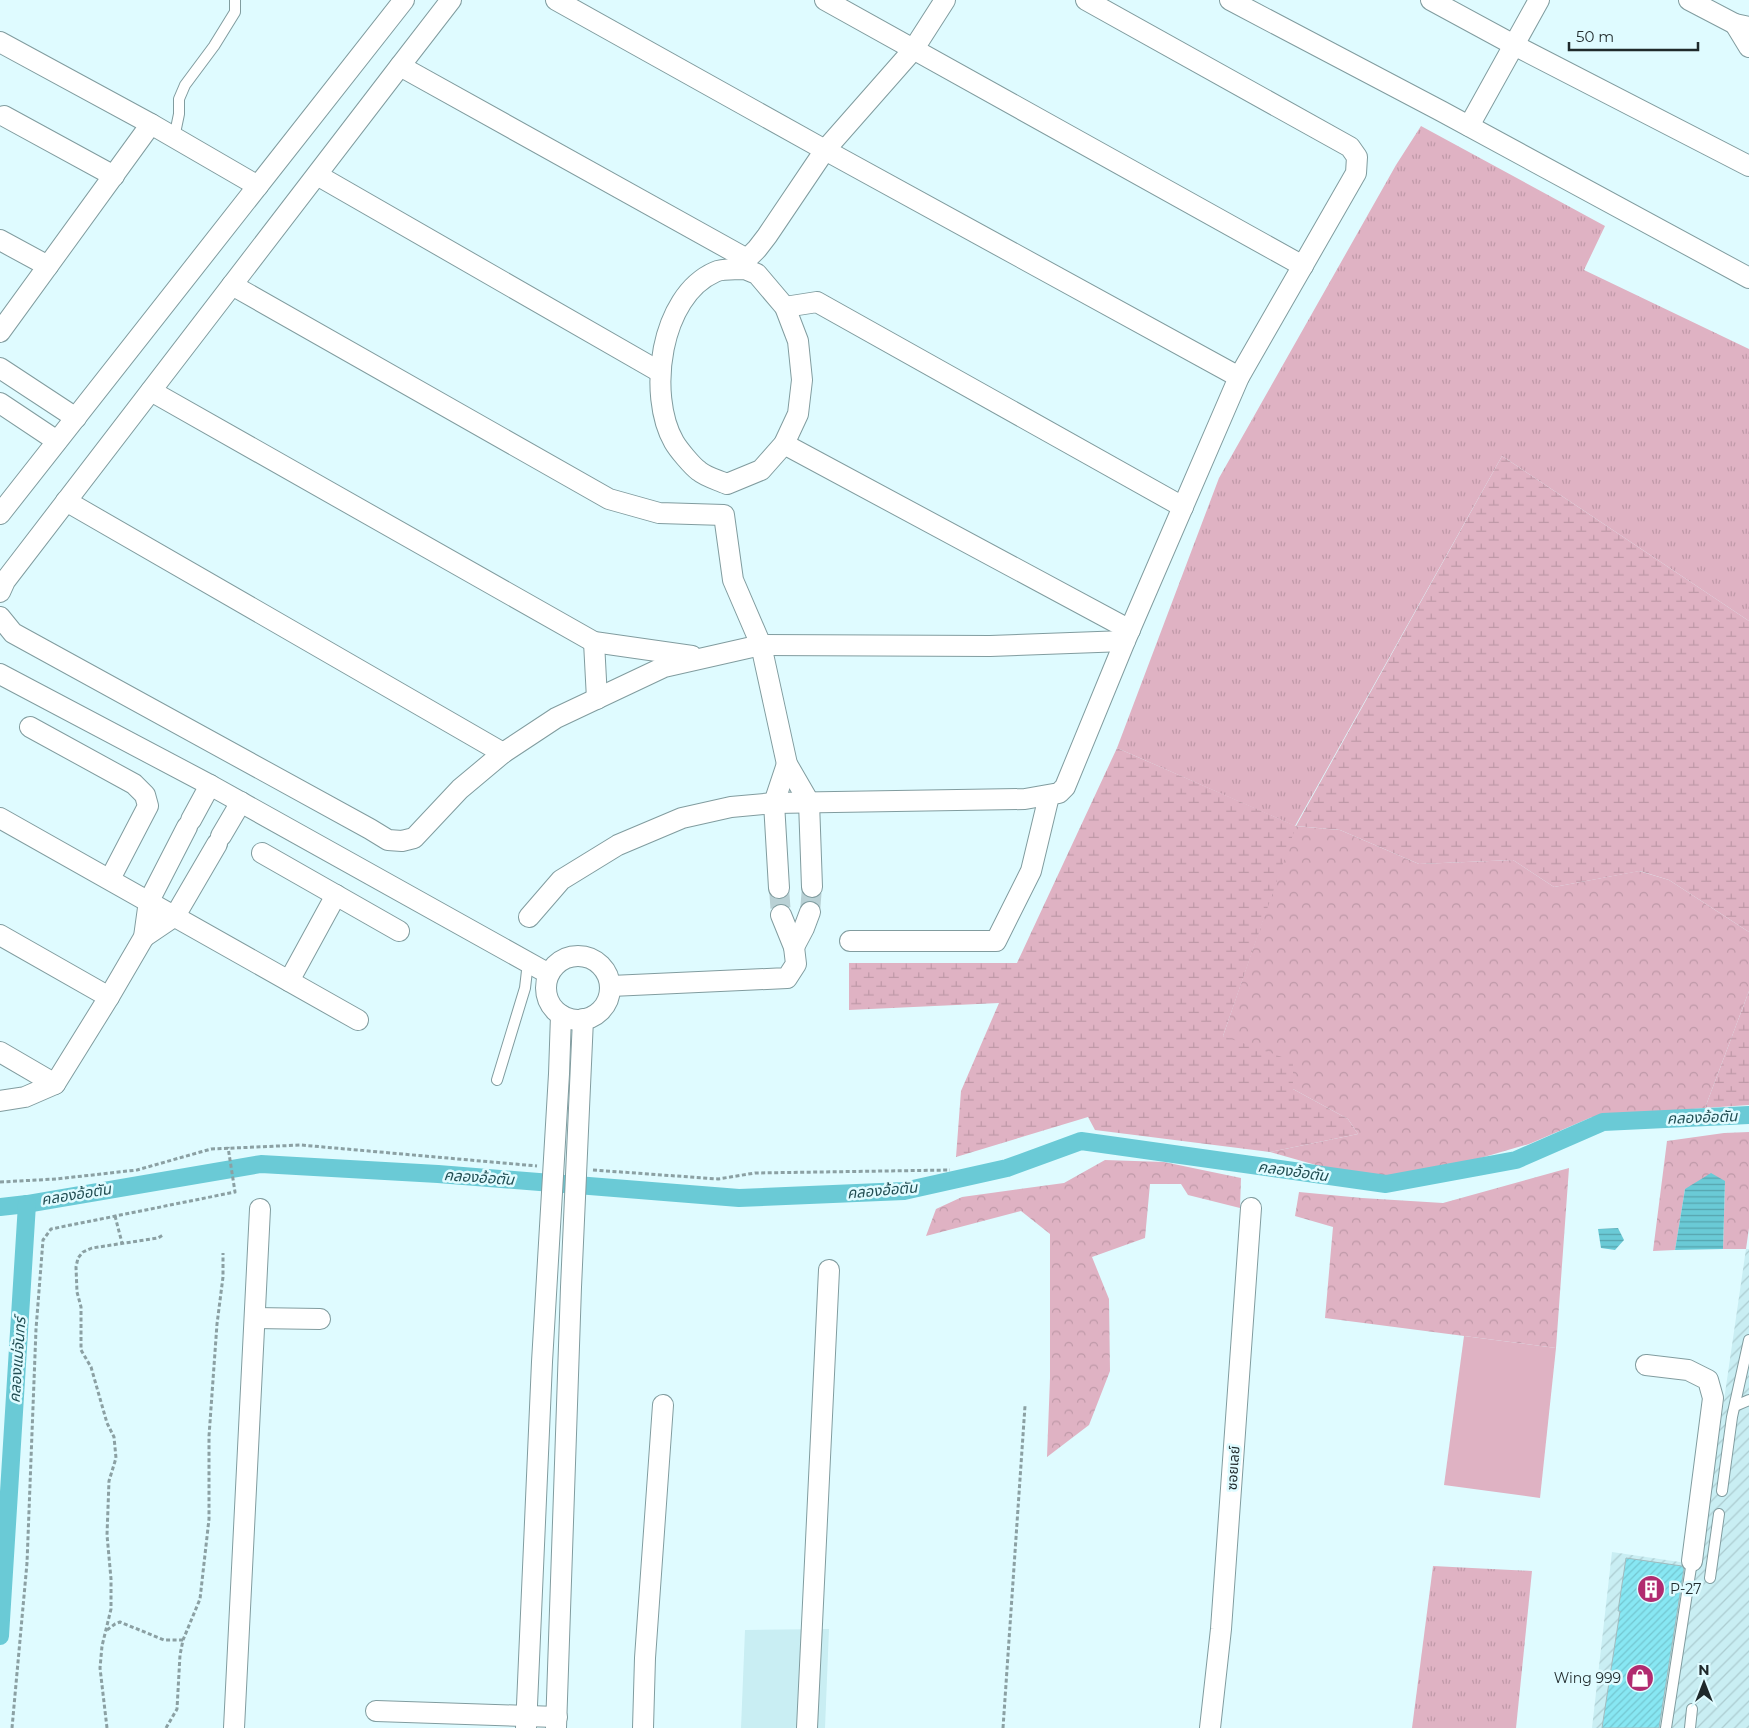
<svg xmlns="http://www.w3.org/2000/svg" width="1749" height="1728" viewBox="0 0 1749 1728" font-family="Montserrat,'Noto Sans Thai',sans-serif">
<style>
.built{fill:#c9eef3}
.industrial{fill:url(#industrial-furrows)}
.grass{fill:url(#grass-tufts)}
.forest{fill:url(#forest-crowns)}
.wetland{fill:url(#wetland-marsh)}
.green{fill:#dfb2c3}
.water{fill:url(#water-rules)}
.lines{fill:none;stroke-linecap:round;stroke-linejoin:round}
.canal{stroke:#6acad6;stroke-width:18}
.building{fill:url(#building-hatch);stroke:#a1bcbf}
.street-tunnel{stroke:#b9d1d5;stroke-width:20;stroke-dasharray:20 10;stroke-linecap:butt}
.lane-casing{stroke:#819c9f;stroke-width:12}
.street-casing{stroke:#819c9f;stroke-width:22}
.path{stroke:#8ba0a3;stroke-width:3;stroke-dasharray:4 2.5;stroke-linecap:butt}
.lane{stroke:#fff;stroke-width:10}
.street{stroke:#fff;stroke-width:20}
.labels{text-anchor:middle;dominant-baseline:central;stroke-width:5;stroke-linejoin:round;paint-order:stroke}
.street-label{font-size:14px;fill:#1f292b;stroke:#dffbff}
.poi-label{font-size:14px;fill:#1f292b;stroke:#dffbff;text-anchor:start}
.water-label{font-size:15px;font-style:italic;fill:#214d52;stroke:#dffbff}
</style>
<defs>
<pattern id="industrial-furrows" width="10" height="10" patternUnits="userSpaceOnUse" patternTransform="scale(1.25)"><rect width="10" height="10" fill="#c9eef3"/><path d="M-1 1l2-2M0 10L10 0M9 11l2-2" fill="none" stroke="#acccd0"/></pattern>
<pattern id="grass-tufts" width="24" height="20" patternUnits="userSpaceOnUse" patternTransform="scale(1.25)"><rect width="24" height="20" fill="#dfb2c3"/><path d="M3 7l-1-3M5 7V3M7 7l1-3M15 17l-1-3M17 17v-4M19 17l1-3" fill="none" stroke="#bf99a8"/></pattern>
<pattern id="forest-crowns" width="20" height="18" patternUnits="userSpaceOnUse" patternTransform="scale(1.25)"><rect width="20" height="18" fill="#dfb2c3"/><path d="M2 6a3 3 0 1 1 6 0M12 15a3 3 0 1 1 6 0" fill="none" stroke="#bf99a8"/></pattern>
<pattern id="wetland-marsh" width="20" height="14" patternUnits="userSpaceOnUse" patternTransform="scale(1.25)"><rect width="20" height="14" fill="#dfb2c3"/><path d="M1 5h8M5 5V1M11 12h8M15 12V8" fill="none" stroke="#bf99a8"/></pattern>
<pattern id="water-rules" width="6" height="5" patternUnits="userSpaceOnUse" patternTransform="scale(1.25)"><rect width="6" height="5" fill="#6acad6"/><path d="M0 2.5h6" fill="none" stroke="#57a4ae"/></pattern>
<pattern id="building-hatch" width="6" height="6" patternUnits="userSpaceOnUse" patternTransform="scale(1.25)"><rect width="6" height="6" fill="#87e7f3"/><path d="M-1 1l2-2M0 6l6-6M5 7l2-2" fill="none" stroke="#74c6d0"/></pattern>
</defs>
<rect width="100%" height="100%" fill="#dffbff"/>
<polygon class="built" points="829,1629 825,1728 741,1728 745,1630"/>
<polygon class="industrial" points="1746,1249 1749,1249 1749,1728 1592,1728 1612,1552 1700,1565"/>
<g class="grass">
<polygon points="1421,126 1605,226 1584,270 1749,349 1749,621 1502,456 1295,826 1117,748 1219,478 1396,165"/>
<polygon points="1433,1566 1532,1571 1516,1728 1412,1728"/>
</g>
<g class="forest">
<polygon points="1295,826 1340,830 1419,864 1513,860 1554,887 1639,871 1669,880 1749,932 1749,991 1705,1108 1592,1117 1529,1144 1453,1166 1378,1178 1337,1171 1270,1152 1358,1134 1348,1119 1293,1089 1223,1036"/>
<polygon points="1749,1132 1749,1228 1746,1249 1723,1249 1725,1181 1685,1189 1675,1250 1653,1251 1667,1141 1724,1133"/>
<polygon points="1105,1160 1164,1162 1241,1178 1240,1208 1188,1195 1181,1184 1150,1184 1145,1238 1092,1257 1109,1299 1110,1371 1089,1425 1047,1457 1050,1378 1050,1234 1021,1211 926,1236 936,1209 962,1197 1064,1183"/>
<polygon points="1569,1168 1556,1348 1325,1318 1333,1227 1295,1216 1299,1192 1362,1198 1443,1203"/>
</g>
<g class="wetland">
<polygon points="1502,456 1749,621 1749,932 1669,880 1640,871 1554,887 1513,860 1419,864 1340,830 1296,826 1223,1036 1293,1061 1293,1089 1348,1119 1358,1134 1270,1152 1095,1130 1088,1117 956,1157 961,1091 999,1003 849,1010 849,963 1017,963 1117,748 1296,826"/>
<polygon points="1749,991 1749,1105 1705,1108"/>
</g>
<polygon class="green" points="1464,1336 1556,1348 1540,1498 1444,1485"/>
<g class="water">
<polygon points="1711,1173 1725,1181 1723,1249 1675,1250 1685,1189"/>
<polygon points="1618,1228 1624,1240 1615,1250 1601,1248 1598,1229"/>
</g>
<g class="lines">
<g class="canal">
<polyline points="0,1207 27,1204 261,1164 438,1174 739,1198 904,1191 1007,1168 1081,1141 1386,1184 1516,1160 1603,1122 1749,1115"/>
<polyline points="0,1636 27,1204"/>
</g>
</g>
<polygon class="building" points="1626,1558 1682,1566 1684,1569 1659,1728 1602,1728 1620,1611 1618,1611"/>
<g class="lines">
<g class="street-tunnel">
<polyline points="779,888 781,915"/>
<polyline points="810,912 812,887"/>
</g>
<g class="lane-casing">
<g id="lane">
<polyline points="174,138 179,114 179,99 185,85 214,46 235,12 235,0"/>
<polyline points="497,1080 525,988 528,962"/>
<polyline points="1735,1406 1749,1400"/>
<polyline points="1722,1491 1732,1417 1749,1340"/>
<polyline points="1710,1578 1719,1514"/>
<polyline points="1666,1728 1692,1561"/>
<polyline points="1690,1728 1692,1709"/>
</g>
</g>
<g class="street-casing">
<g id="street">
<polyline points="451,0 400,66 747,259"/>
<polyline points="556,0 825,150 1239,377"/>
<polyline points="825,0 1303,266"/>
<polyline points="1230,0 1441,111 1749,278"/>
<polyline points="1431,0 1514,45 1749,166"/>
<polyline points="1689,0 1735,24 1749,27"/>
<polyline points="1735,24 1749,47"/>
<polyline points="0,42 151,124 258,186"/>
<polyline points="4,116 114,176"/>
<polyline points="1469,126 1539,0"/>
<polyline points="317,175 660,372"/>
<polyline points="0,240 48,266"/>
<path d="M745,269L757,274L785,307L798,341L802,380L798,414L784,444L761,470L727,484C718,480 706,477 699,471C692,466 678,449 674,442C647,395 660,296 715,272C723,268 736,270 745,269Z"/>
<polyline points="745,269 747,259 757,249 767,236 825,150 913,50 945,0"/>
<polyline points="232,285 609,499 659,513 724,515 733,580 761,645 787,764 809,802 812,887"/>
<polyline points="785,307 817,302 1183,507"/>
<polyline points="0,332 151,124"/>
<polyline points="0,368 76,418"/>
<polyline points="151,391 594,642 692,656"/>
<polyline points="0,403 57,441"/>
<polyline points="784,444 1130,630"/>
<polyline points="66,501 503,753"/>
<polyline points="0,514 404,0"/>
<polyline points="0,592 5,581 400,66"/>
<polyline points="0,617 13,633 370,829 388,840 402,841 414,838 460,789 503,753 556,718 664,667 761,645 990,646 1125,641"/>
<polyline points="594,642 597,699"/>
<polyline points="0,674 210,785 549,974"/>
<polyline points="30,727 134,784 145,795 148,806 110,879"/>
<polyline points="0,818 358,1020"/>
<polyline points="191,820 210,785"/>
<polyline points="221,836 241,802"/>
<polyline points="262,853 399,931"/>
<polyline points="779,888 774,803 787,764"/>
<polyline points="529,917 561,880 618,845 682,818 731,807 774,803 1025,799 1059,793 1065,787 1125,641 1239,377 1356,173 1357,157 1350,147 1086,0"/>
<polyline points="0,935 109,997"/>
<polyline points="144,937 175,916 217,844"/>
<polyline points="850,941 996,941 1031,871 1049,796"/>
<polyline points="794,947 804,928 810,912"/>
<circle cx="578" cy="988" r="32"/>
<polyline points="289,981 336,895"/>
<polyline points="611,986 787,978 796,964 794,947 781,915"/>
<polyline points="0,1052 55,1084"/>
<polyline points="0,1101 25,1097 55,1084 109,997 144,937 149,901 187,827"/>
<polyline points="255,1318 320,1319"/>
<polyline points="1646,1365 1688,1370 1708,1380 1713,1398 1692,1561"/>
<polyline points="376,1711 557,1717"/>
<polyline points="234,1728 260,1209"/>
<polyline points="526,1728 542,1362 559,1074 561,1015"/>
<polyline points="556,1728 571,1287 583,1019"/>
<polyline points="643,1728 645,1658 663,1405"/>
<polyline points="807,1728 829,1270"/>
<polyline points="1210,1728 1221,1629 1251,1208"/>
</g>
</g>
<g class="path">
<polyline points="593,1170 718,1179 755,1173 950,1170"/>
<polyline points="0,1182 56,1179 137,1170 211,1149 301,1145 537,1166"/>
<polyline points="115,1216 122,1243"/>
<polyline points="107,1630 115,1624 120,1622 164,1640 183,1640"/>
<polyline points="12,1728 27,1563 36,1329 43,1240 51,1229 235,1192 228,1147"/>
<polyline points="107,1728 100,1668 102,1646 111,1609 111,1579 107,1535 109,1481 116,1458 114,1437 107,1423 91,1367 81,1350 81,1307 77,1292 76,1267 78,1258 83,1252 92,1248 158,1238 163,1235"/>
<polyline points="166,1728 177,1709 180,1655 183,1640 200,1599 209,1519 209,1436 217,1324 223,1277 223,1253"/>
<polyline points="1003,1728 1025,1406"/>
</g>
<use href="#lane" class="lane"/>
<use href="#street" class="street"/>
</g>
<defs>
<g id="building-disc" transform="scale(1.4375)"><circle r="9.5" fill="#b12b70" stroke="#dffbff"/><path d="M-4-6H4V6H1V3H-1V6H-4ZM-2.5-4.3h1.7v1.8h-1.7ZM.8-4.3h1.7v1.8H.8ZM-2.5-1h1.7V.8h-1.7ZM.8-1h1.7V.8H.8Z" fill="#fff"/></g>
<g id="shop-disc" transform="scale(1.4375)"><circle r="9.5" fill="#b12b70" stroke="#dffbff"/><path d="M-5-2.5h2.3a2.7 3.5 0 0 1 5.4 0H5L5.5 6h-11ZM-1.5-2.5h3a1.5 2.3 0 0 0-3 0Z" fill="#fff"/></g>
</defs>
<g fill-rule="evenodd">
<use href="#building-disc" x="1651" y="1589"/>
<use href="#shop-disc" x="1640" y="1678"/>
</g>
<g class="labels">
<g class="street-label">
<text transform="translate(1233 1468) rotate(-86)">ซอยเลย์</text>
</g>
<g class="poi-label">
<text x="1670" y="1589">P-27</text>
<text x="1621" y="1678" text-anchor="end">Wing 999</text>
</g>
<g class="water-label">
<text transform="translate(1702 1117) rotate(-2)">คลองอ้อตัน</text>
<text transform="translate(1293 1171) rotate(8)">คลองอ้อตัน</text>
<text transform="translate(479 1177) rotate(4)">คลองอ้อตัน</text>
<text transform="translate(882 1190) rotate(-5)">คลองอ้อตัน</text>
<text transform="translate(76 1194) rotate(-9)">คลองอ้อตัน</text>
<text transform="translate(17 1360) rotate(-86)">คลองแม่จันทร์</text>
</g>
</g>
<g transform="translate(1704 1683)" stroke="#dffbff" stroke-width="4" paint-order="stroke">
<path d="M0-4L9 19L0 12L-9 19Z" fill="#1f292b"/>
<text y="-8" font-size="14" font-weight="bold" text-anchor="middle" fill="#1f292b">N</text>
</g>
<path d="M1569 42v8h129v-8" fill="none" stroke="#1f292b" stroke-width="2.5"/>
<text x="1576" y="42" font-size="15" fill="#1f292b" stroke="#dffbff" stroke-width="4" paint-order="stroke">50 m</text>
</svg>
